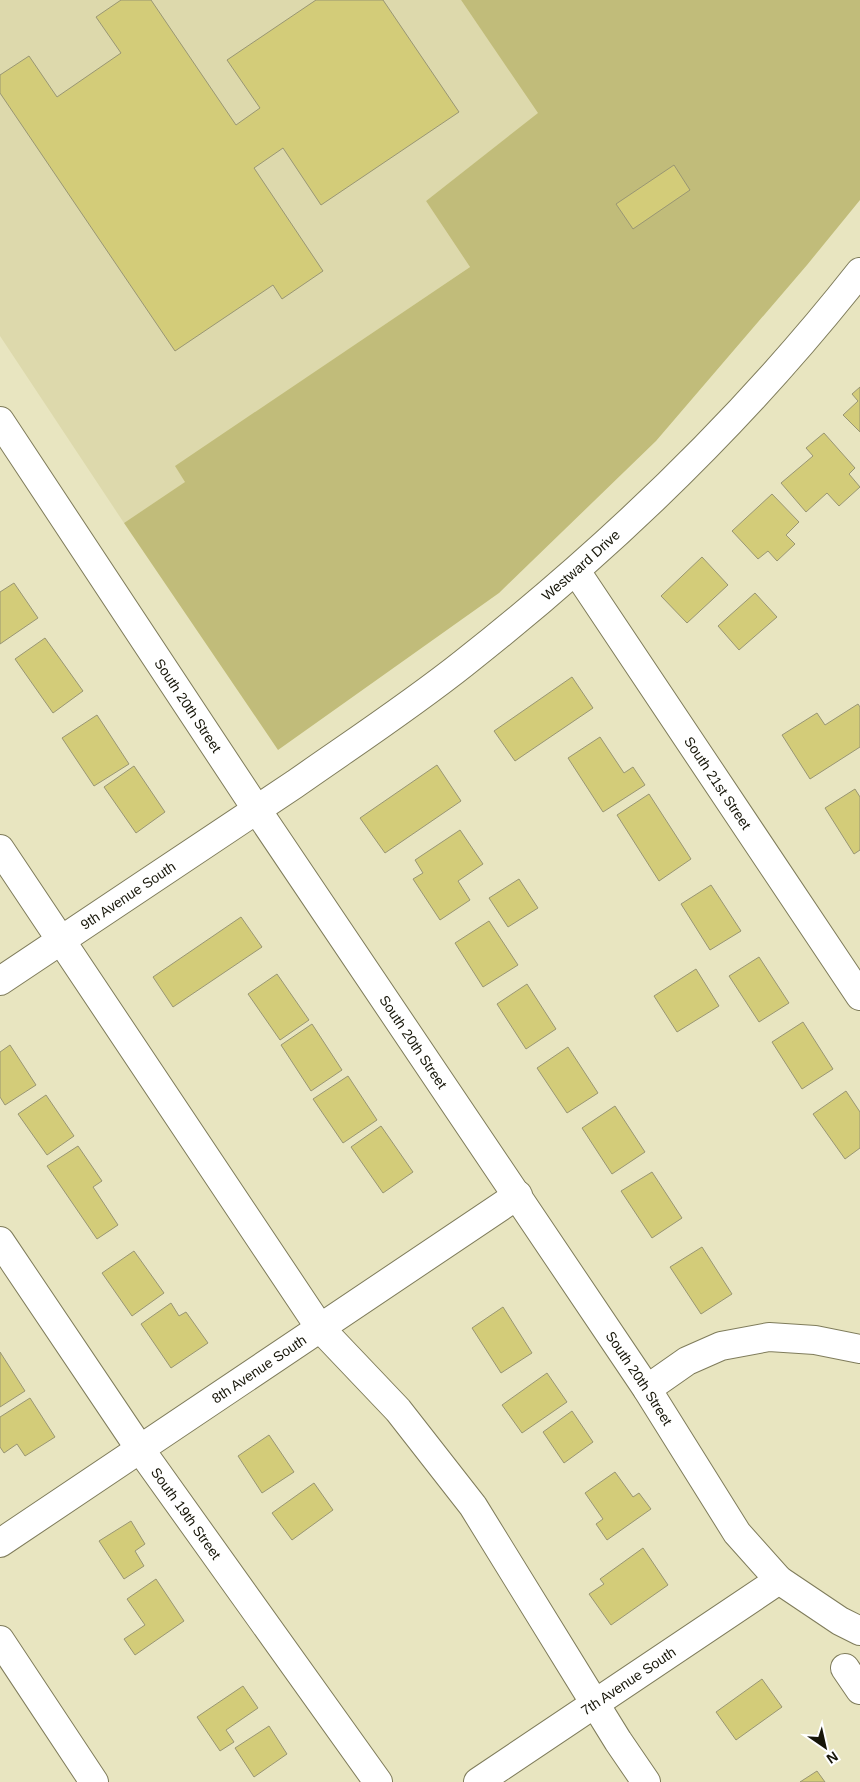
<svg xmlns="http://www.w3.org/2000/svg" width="860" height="1782" viewBox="0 0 860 1782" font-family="Arial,sans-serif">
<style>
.built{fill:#ddd9ac}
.green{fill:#c1bc7a}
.building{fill:#d3cc79;stroke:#999673}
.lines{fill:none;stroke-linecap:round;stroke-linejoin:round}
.minor-casing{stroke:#7f7c5b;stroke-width:30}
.minor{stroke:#fff;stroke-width:28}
.labels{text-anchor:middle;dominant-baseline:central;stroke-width:4.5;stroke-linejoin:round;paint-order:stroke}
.street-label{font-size:14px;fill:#161508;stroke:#fff}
</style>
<rect width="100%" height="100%" fill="#e8e5c0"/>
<polygon class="built" points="0,0 461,0 539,113 426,201 470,267 176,466 186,482 124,523 0,336"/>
<polygon class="green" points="461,0 860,0 860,200 807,265 656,441 499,593 278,750 124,523 185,482 175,466 470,267 426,201 538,113"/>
<g class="building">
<polygon points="121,0 151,0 236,125 260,108 227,60 316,0 383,0 459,112 321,205 283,148 254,168 323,271 282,299 273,285 175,351 0,93 0,75 29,56 57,97 121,53 96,17"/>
<polygon points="674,165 690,190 633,229 616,204"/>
<polygon points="860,387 860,432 843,415 858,401 852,394"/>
<polygon points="824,433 855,468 849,474 860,487 839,506 827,493 806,512 781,483 813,456 806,448"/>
<polygon points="772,494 799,522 786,535 795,544 777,561 768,551 758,559 732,531"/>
<polygon points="702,557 728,585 687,623 661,596"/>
<polygon points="14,583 38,618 0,644 0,592"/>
<polygon points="755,593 777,617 739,650 718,626"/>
<polygon points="45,638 83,691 53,713 15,659"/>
<polygon points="572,677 593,708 515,761 494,731"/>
<polygon points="858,704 860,707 860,747 810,779 782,735 817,713 825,725"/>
<polygon points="97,715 129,764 94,786 62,738"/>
<polygon points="600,737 624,773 633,767 645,785 603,812 568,758"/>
<polygon points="437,765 461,801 385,853 360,818"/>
<polygon points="134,766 165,812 136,833 104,787"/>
<polygon points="855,789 860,797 860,850 854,854 825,808"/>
<polygon points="649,794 691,859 659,881 617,815"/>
<polygon points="460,830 483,864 458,881 470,900 440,920 413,879 423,873 415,860"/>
<polygon points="519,879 538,908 508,927 489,898"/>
<polygon points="711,885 741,931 710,950 681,904"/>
<polygon points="241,917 262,947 173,1007 153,977"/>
<polygon points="489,921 518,965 483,987 455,943"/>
<polygon points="759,957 789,1003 759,1022 729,976"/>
<polygon points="696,969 719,1006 677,1032 654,996"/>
<polygon points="277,974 309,1020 280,1040 248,994"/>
<polygon points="527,984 556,1029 526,1049 497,1004"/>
<polygon points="803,1022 833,1069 802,1089 772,1042"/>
<polygon points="312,1024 342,1070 311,1091 281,1045"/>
<polygon points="10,1045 36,1085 5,1105 0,1097 0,1052"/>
<polygon points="568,1047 598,1093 567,1113 537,1068"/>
<polygon points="348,1076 377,1120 343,1143 313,1099"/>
<polygon points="846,1091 860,1112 860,1148 845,1159 813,1114"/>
<polygon points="46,1095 74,1136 47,1155 18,1114"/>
<polygon points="615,1106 645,1152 612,1174 582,1128"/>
<polygon points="381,1126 413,1172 383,1193 351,1147"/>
<polygon points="78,1146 102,1181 93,1187 118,1225 97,1239 47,1166"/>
<polygon points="652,1172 682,1218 652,1238 621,1191"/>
<polygon points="702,1247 732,1294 701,1314 670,1267"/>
<polygon points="134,1251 164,1293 132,1316 102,1273"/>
<polygon points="171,1303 179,1316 186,1312 208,1343 171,1368 141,1324"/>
<polygon points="503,1307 532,1353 501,1373 472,1328"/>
<polygon points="0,1352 25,1391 0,1407"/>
<polygon points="547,1373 567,1402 522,1433 502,1405"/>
<polygon points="30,1398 55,1437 25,1456 17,1444 4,1453 0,1447 0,1417"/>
<polygon points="572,1411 593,1442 564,1463 543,1432"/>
<polygon points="269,1435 294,1472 262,1493 238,1456"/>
<polygon points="615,1472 633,1497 639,1493 651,1509 607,1540 596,1524 603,1519 585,1493"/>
<polygon points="314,1483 333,1510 292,1540 272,1513"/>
<polygon points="131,1521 145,1544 135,1551 144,1566 124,1579 99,1541"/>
<polygon points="643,1548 668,1585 611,1625 589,1594 604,1584 600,1579"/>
<polygon points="156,1579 184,1621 135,1655 124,1639 145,1625 127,1599"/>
<polygon points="762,1679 782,1707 736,1740 716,1712"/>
<polygon points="243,1686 258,1708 226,1730 234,1742 220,1751 197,1717"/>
<polygon points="269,1726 287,1754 254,1777 235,1748"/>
<polygon points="817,1771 825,1782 800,1782"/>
</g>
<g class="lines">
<g class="minor-casing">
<g id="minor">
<path id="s1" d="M0,421L257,810L647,1389L737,1533L779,1580L840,1621L860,1631"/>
<path id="s2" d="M576,571L860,996"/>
<polyline points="0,849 320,1328 398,1410 473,1506 618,1741 646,1782"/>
<path id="s3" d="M0,981C98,915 197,850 295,784C352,744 410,706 464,663C610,548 745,418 860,272"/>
<path id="s4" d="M0,1241L140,1449L378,1782"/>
<polyline points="647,1389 687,1361 721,1346 769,1337 815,1340 860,1349"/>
<path id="s5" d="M0,1543L518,1195"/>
<polyline points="0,1640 94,1782"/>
<polyline points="845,1668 860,1690"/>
<path id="s6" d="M478,1782L779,1580"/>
</g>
</g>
<use href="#minor" class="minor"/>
</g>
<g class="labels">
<g class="street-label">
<text stroke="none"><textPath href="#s3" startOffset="715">Westward Drive</textPath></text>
<text stroke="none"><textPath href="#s1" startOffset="341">South 20th Street</textPath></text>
<text stroke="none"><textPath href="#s2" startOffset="255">South 21st Street</textPath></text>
<text stroke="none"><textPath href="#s3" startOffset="154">9th Avenue South</textPath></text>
<text stroke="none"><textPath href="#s1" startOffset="746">South 20th Street</textPath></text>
<text stroke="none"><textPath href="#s5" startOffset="312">8th Avenue South</textPath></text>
<text stroke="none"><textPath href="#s1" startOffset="1151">South 20th Street</textPath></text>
<text stroke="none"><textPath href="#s4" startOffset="330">South 19th Street</textPath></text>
<text stroke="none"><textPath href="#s6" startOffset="181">7th Avenue South</textPath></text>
</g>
</g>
<g transform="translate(825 1747) rotate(146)" stroke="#ffffff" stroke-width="4" paint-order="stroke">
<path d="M0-4L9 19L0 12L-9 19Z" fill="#161508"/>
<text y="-8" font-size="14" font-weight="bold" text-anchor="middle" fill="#161508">N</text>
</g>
</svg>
